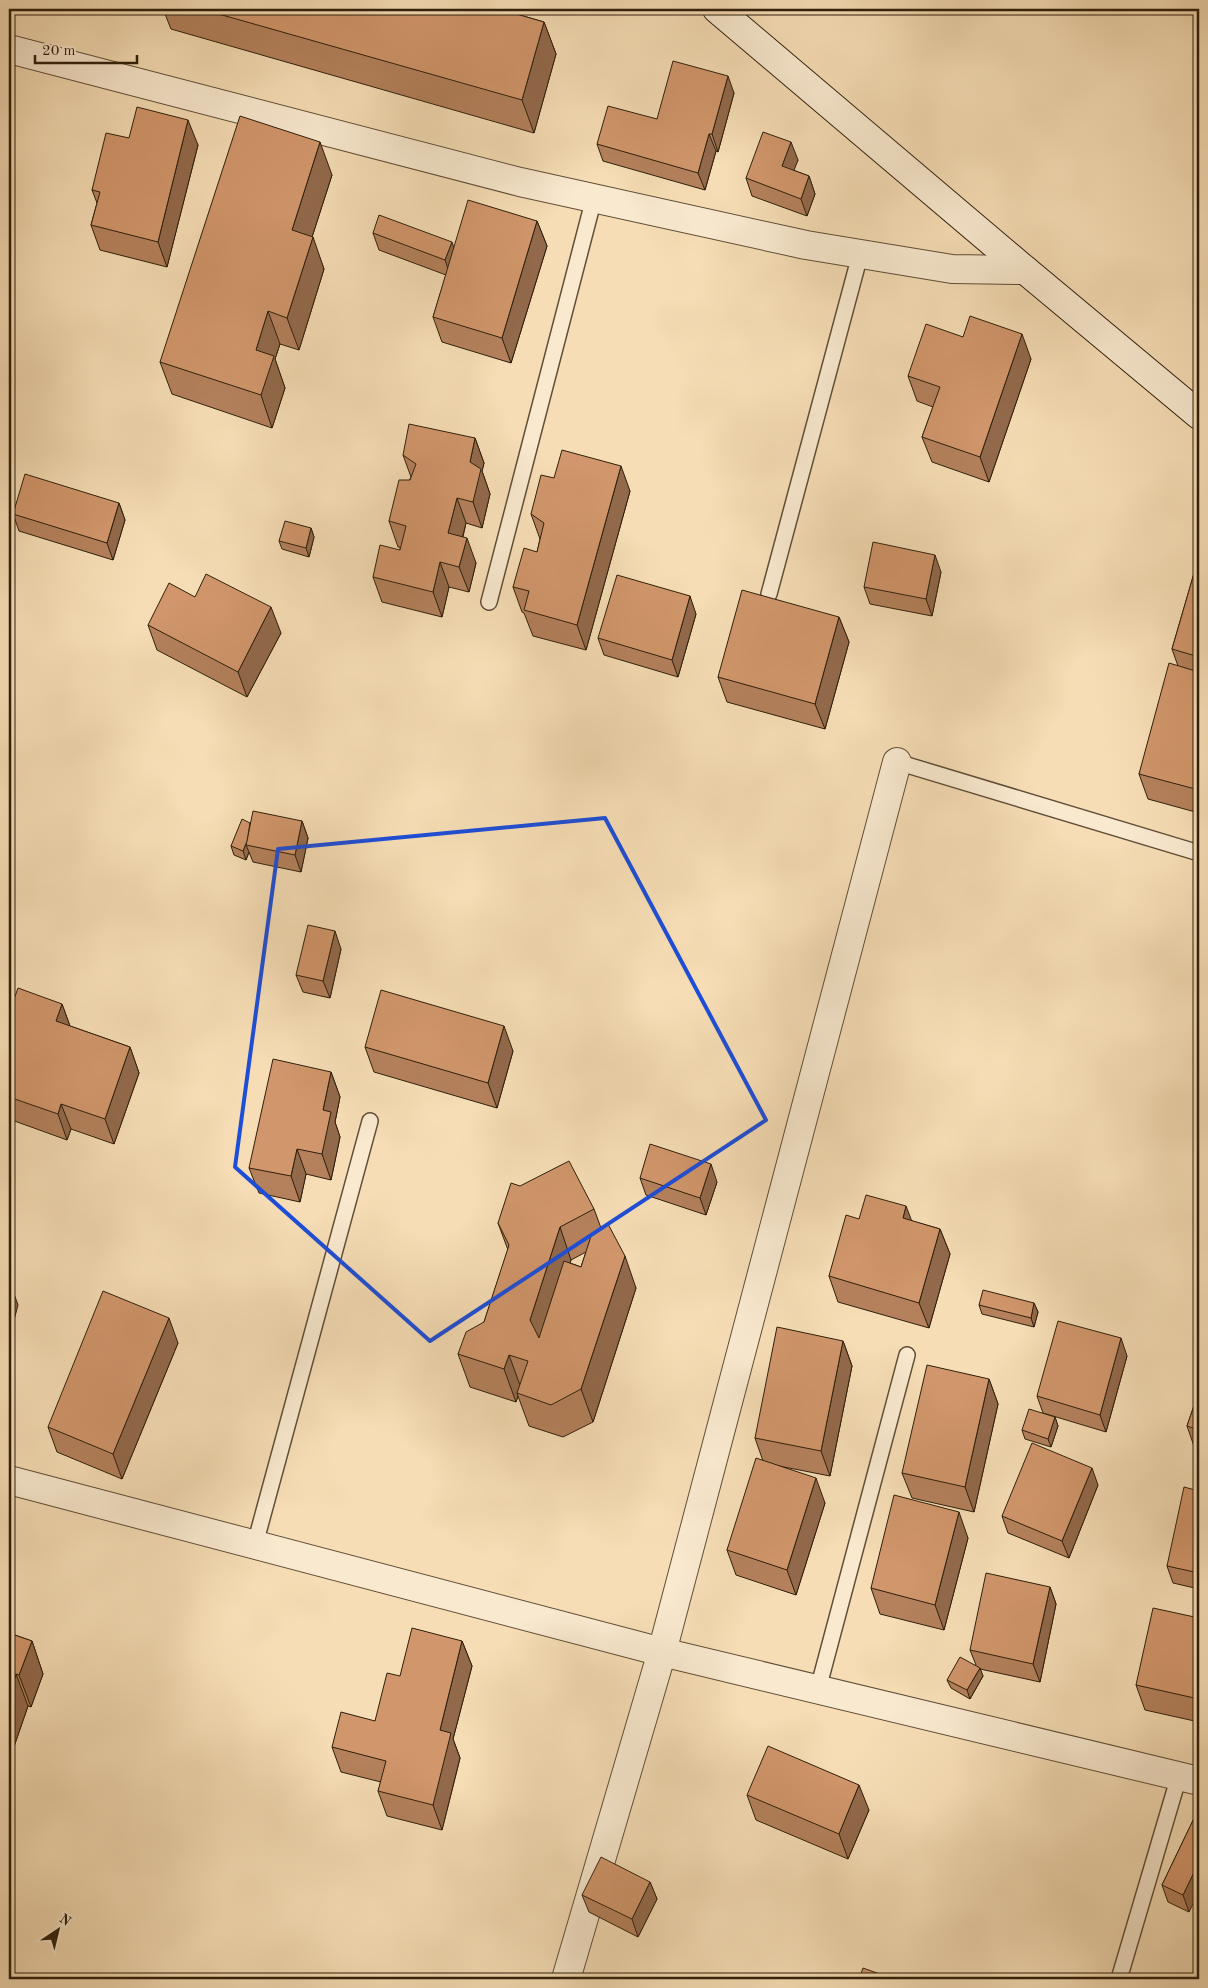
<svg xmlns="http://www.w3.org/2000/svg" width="1208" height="1988" viewBox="0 0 1208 1988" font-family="'Old Standard TT',serif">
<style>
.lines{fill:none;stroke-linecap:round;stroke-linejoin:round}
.lane-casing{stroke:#604e36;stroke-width:18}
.street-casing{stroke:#604e36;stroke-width:30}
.secondary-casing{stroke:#2e1f0b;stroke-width:30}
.lane{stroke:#f9e9cf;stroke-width:15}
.street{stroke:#f9e9cf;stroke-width:28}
.secondary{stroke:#f9e9cf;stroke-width:28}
.wall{fill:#b4815c;stroke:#2e1f0b;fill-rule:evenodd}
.shaded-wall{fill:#92694b;stroke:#2e1f0b}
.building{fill:#d1966b;stroke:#2e1f0b}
.marked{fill:none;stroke:#1d4ed8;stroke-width:4;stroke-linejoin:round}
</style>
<rect width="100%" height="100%" fill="#f6ddb5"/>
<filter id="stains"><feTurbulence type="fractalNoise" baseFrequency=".004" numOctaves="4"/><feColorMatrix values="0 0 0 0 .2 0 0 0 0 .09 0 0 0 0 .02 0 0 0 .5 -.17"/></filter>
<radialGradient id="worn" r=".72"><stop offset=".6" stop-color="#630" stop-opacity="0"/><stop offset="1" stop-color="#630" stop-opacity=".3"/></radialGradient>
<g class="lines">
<g class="lane-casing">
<g id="lane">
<polyline points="769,594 860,255"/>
<polyline points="489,602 594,198"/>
<polyline points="897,762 1199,853"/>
<polyline points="255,1544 370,1121"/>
<polyline points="818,1689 907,1355"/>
<polyline points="1119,1979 1179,1776"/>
</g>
</g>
<g class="street-casing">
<g id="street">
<polyline points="9,49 520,182 806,245 952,269 1025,270"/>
<polyline points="9,1480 662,1652 1199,1781"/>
<polyline points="566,1979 662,1652 897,762"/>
</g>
</g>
<g class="secondary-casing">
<polyline id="secondary" points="717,9 1025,270 1199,415"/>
</g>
<use href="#lane" class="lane"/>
<use href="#street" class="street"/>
<use href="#secondary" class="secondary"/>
</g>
<g class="wall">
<polygon points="163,9 499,9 544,22 556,54 534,133 171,29"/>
<polygon points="734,93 718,152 716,151 705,190 603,161 597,144 657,119"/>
<polygon points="129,138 198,145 167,267 100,250 91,225 97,203 92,190"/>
<polygon points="798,160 793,170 809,176 815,194 807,216 752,196 746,178"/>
<polygon points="332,175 312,237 324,269 299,350 280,344 275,359 285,388 272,428 172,394 160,362"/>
<polygon points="537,221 547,246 511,363 442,342 433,317 446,275 379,250 373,233 454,248"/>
<polygon points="1031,359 989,482 932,462 922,437 933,407 917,401 908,376"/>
<polygon points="475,438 484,463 482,471 490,494 482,528 466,523 463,537 476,563 469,592 449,587 442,617 382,602 373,577 400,550 400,547 398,547 389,521 411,477 403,455"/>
<polygon points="554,478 630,491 586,650 533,636 524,613 522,612 513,587 537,552 540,539 531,514"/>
<polygon points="119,503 125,520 113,560 19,531 13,514"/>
<polygon points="311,528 314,537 309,557 282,549 279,541"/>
<polygon points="1199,556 1199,813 1148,799 1139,774 1178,666 1172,649"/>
<polygon points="941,572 932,616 870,604 864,587"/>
<polygon points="696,614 678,677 604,655 598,638"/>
<polygon points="839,617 849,642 825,729 727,702 718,677"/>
<polygon points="148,625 281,633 247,697 157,650"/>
<polygon points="302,821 308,838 301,872 253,862 249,852 246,860 234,855 231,846 250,823"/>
<polygon points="341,949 330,998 303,992 296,975"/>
<polygon points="62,1004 70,1026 130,1047 139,1073 114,1144 71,1129 67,1140 9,1119 9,1013"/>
<polygon points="365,1047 513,1051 497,1108 374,1072"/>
<polygon points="331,1072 340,1097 335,1122 340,1137 331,1180 306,1174 300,1202 259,1193 249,1168"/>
<polygon points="640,1178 717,1182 706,1215 646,1195"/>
<path d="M594,1209L601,1228L636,1288L593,1422L563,1437L529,1426L518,1396L516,1402L470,1387L458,1354L484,1322L508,1250L498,1223ZM586,1252L581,1267L570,1263L571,1260Z"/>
<polygon points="859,1219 912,1221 940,1229 950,1254 929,1328 838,1302 829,1276"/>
<polygon points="1034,1303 1038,1312 1034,1327 982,1314 979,1305"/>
<polygon points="843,1341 852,1366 830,1476 779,1466 825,1503 796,1595 736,1575 727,1550 763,1461 755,1438"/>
<polygon points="178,1343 122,1479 57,1452 48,1427"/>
<polygon points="1127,1356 1106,1432 1043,1413 1037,1396"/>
<polygon points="989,1379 998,1404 974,1512 912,1498 902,1473"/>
<polygon points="1199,1391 1199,1453 1196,1452 1187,1426"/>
<polygon points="1055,1417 1058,1426 1051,1447 1025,1439 1022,1430"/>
<polygon points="1098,1485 1069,1558 1008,1533 1002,1516"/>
<polygon points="1199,1491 1199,1589 1173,1583 1167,1566"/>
<polygon points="968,1538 944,1630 880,1614 871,1588"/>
<polygon points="1050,1587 1056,1604 1040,1682 980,1669 983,1676 970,1699 951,1688 947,1680 976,1665 970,1650"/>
<polygon points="1199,1618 1199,1722 1145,1710 1136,1685"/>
<polygon points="9,1633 32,1641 43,1674 31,1707 28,1706 9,1761"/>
<polygon points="462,1641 472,1666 453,1739 460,1758 442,1830 387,1816 378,1791 381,1782 341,1772 332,1747 375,1721 400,1676"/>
<polygon points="747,1795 869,1810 848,1859 756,1820"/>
<polygon points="1197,1812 1189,1912 1168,1902 1162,1885"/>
<polygon points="650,1882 657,1899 638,1937 589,1912 582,1895"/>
</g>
<g class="shaded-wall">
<polygon points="544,22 556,54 534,133 522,100"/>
<polygon points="728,76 734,93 718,152 712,134"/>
<polygon points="188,120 198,145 167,267 158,242"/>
<polygon points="709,134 716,151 705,190 698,173"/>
<polygon points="320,142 332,175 304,262 292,230"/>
<polygon points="791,142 798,160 789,183 782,166"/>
<polygon points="809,176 815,194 807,216 801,199"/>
<polygon points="537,221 547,246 511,363 502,338"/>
<polygon points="313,237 324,269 299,350 287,318"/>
<polygon points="452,242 458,259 451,277 445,260"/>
<polygon points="268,311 280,344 275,359 285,388 272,428 261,395 256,350"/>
<polygon points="1022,334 1031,359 989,482 980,457"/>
<polygon points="475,438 484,463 482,471 490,494 482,528 473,502 470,462"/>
<polygon points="621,466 630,491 586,650 577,625"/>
<polygon points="457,498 466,523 457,558 448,533"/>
<polygon points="119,503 125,520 113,560 107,543"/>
<polygon points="311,528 314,537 309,557 306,548"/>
<polygon points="467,538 476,563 469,592 459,567"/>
<polygon points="935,555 941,572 932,616 926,599"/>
<polygon points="440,562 449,587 442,617 433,592"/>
<polygon points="690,596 696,614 678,677 672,660"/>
<polygon points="271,607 281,633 247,697 238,672"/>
<polygon points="839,617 849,642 825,729 815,704"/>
<polygon points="302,821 308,838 301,872 295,855"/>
<polygon points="254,824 246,845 249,852 246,860 243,851"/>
<polygon points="335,931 341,949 330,998 323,981"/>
<polygon points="62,1004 71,1029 56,1021"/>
<polygon points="504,1026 513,1051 497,1108 488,1083"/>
<polygon points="130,1047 139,1073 114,1144 105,1119"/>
<polygon points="331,1072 340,1097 335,1122 340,1137 331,1180 322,1154 323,1110"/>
<polygon points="61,1104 71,1129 67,1140 58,1114"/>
<polygon points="297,1149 306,1174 300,1202 291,1176"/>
<polygon points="711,1164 717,1182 706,1215 700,1198"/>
<polygon points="906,1206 916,1232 903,1218"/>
<polygon points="560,1227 571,1260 541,1352 530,1320"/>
<polygon points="940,1229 950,1254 929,1328 919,1303"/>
<polygon points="625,1256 636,1288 593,1422 581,1389"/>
<polygon points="9,1280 18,1305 9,1339"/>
<polygon points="1034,1303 1038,1312 1034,1327 1031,1318"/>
<polygon points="169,1318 178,1343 122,1479 113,1454"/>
<polygon points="1121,1338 1127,1356 1106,1432 1100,1415"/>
<polygon points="843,1341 852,1366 830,1476 821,1451"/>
<polygon points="509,1355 521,1388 517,1393 518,1396 516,1402 504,1369"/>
<polygon points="989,1379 998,1404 974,1512 965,1487"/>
<polygon points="1055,1417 1058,1426 1051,1447 1048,1439"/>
<polygon points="1092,1468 1098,1485 1069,1558 1062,1541"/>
<polygon points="816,1478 825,1503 796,1595 787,1570"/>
<polygon points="959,1512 968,1538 944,1630 935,1605"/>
<polygon points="1050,1587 1056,1604 1040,1682 1033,1664"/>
<polygon points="32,1641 43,1674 31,1707 19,1675"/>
<polygon points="462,1641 472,1666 453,1739 460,1758 442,1830 433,1805 440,1730"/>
<polygon points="980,1668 983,1676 970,1699 967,1690"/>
<polygon points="16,1674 28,1706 9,1761 9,1695"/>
<polygon points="859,1785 869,1810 848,1859 839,1834"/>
<polygon points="1199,1862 1199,1892 1189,1912 1183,1895"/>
<polygon points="650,1882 657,1899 638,1937 632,1919"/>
</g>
<g class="building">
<polygon points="201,9 499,9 544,22 522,100"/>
<polygon points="673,61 728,76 712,134 709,134 698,173 597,144 608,106 657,119"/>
<polygon points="137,107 188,120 158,242 91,225 100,192 92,190 106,133 129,138"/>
<polygon points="240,116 320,142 292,230 313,237 287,318 268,311 256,350 274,356 261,395 160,362"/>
<polygon points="763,132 791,142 782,166 809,176 801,199 746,178"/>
<polygon points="468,200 537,221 502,338 433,317"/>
<polygon points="379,215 452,242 445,260 373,233"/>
<polygon points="970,316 1022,334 980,457 922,437 940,387 908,376 926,324 963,337"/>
<polygon points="409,424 475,438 470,462 481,469 473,502 457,498 448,533 467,538 459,567 440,562 433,592 373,577 380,545 400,550 406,526 389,521 399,480 410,480 416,464 403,455"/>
<polygon points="562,450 621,466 577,625 524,610 529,591 513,587 524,548 537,552 544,523 531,514 541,475 554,478"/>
<polygon points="25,474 119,503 107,543 13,514"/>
<polygon points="285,521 311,528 306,548 279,541"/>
<polygon points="873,542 935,555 926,599 864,587"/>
<polygon points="1199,556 1199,657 1172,649"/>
<polygon points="206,574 271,607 238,672 148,625 169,583 195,597"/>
<polygon points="617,575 690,596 672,660 598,638"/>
<polygon points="742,590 839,617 815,704 718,677"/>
<polygon points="1169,663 1199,672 1199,790 1139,774"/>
<polygon points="253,811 302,821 295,855 246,845"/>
<polygon points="242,819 250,823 247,841 243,851 231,846"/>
<polygon points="308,925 335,931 323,981 296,975"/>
<polygon points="18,988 62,1004 56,1021 130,1047 105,1119 61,1104 58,1114 9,1097 9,1013"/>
<polygon points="381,990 504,1026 488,1083 365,1047"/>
<polygon points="273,1059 331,1072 323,1110 331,1112 322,1154 297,1149 291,1176 249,1168"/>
<polygon points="650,1144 711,1164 700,1198 640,1178"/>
<polygon points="569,1161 594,1209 560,1227 530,1320 539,1338 564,1261 581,1267 592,1233 608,1224 625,1256 581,1389 551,1405 517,1393 528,1361 509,1355 504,1369 458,1354 466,1332 484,1322 509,1245 498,1223 511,1183 520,1186"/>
<polygon points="866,1195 906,1206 903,1218 940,1229 919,1303 829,1276 846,1215 859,1219"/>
<polygon points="983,1290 1034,1303 1031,1318 979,1305"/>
<polygon points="103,1291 169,1318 113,1454 48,1427"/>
<polygon points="1058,1321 1121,1338 1100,1415 1037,1396"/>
<polygon points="777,1327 843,1341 821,1451 755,1438"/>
<polygon points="927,1365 989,1379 965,1487 902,1473"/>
<polygon points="1199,1391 1199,1430 1187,1426"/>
<polygon points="1029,1409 1055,1417 1048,1439 1022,1430"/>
<polygon points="1032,1443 1092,1468 1062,1541 1002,1516"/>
<polygon points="756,1458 816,1478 787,1570 727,1550"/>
<polygon points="1184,1487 1199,1491 1199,1573 1167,1566"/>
<polygon points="894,1495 959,1512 935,1605 871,1588"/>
<polygon points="986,1573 1050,1587 1033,1664 970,1650"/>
<polygon points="1153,1608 1199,1618 1199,1699 1136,1685"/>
<polygon points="412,1628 462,1641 440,1730 451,1733 433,1805 378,1791 386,1761 332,1747 341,1712 375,1721 387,1673 400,1676"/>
<polygon points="9,1633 32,1641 19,1675 16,1674 9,1695"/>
<polygon points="960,1657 980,1668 967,1690 947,1680"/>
<polygon points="768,1746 859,1785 839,1834 747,1795"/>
<polygon points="1197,1812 1199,1813 1199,1862 1183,1895 1162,1885"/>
<polygon points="601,1857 650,1882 632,1919 582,1895"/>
<polygon points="863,1968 891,1978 891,1979 859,1979"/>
</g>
<path class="marked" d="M605,818L766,1120L430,1341L235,1167L278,849Z"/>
<rect width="1208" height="1988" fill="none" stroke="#f6ddb5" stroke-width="30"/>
<rect x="10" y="10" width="1188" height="1968" fill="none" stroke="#2e1f0b" stroke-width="2.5"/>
<rect x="15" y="15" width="1178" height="1958" fill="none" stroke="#2e1f0b"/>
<g transform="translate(58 1930) rotate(35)" stroke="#f9e9cf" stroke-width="4" paint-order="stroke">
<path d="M0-4L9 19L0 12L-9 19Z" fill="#2e1f0b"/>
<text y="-8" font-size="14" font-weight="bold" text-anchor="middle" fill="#2e1f0b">N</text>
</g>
<path d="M35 55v8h102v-8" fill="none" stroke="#2e1f0b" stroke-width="2.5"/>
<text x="42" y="55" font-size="15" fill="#2e1f0b" stroke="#f9e9cf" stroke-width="4" paint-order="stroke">20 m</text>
<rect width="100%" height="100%" filter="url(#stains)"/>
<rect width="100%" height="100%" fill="url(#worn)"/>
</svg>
